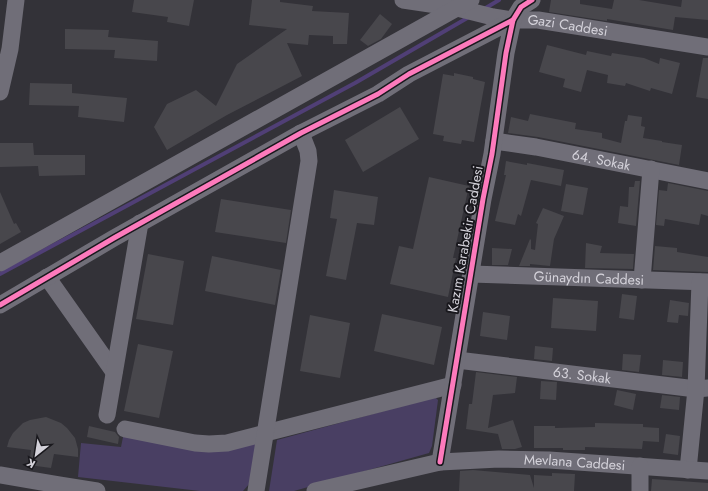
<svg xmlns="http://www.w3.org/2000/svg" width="708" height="491" viewBox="0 0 708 491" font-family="Jost,sans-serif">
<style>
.green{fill:#493f63}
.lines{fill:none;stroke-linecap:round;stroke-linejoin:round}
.stream{stroke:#503f76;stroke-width:4}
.building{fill:#48474c}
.minor{stroke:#706e78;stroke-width:17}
.cycleway-casing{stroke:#19181d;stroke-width:8}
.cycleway{stroke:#fd7abc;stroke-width:5}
.labels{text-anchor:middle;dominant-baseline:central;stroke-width:4;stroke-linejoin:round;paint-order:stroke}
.street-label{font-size:14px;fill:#d4d2da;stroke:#19181d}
</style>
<rect width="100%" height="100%" fill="#333238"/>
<g class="green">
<polygon points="435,397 438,400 432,446 429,453 294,491 269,491 277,440"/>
<polygon points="124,432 255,441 258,446 250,483 243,491 200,491 78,477 81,443 121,447"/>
</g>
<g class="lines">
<g class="stream">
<polyline points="484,9 499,0"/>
<polyline points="0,274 355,83 469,17"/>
</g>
</g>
<g class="building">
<polygon points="134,0 194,0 189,26 167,22 168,17 132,12"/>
<polygon points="252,0 280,0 280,2 313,6 312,11 349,13 347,44 333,44 333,36 309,35 308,45 287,43 302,76 227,115 167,150 154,127 167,104 196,90 216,106 237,64 287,29 249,25"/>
<polygon points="551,0 580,0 580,4 612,9 614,0 639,0 681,7 682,0 708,0 708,20 675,17 673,30 607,19 607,21 549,12"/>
<polygon points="380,14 392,24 381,39 368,46 360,40"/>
<polygon points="65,29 109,30 108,37 158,41 157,61 114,58 115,50 65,49"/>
<polygon points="547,45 586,55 587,51 611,56 612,53 644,58 659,64 660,58 680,63 672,94 651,88 650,91 626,83 625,86 607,83 608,75 587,70 581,92 563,87 565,79 539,72"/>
<polygon points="703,58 708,58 708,99 696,97"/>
<polygon points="454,73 473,77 473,79 485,82 474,142 462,140 461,144 443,141 444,136 433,134 443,74 454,76"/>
<polygon points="30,83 72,84 72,93 127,98 124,122 78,117 79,106 29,105"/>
<polygon points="400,107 419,139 363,172 345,140"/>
<polygon points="530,114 576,123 575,129 602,133 602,138 621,143 625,121 627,121 628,115 642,117 641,126 645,127 643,138 662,141 662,142 682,145 679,165 538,137 508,133 511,117 528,121"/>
<polygon points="0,143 33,143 34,155 85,155 85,175 39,176 38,166 0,167"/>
<polygon points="506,161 527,165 527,163 564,170 561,186 531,180 521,216 518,214 515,225 495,221 506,175 504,175"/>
<polygon points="429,177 469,186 453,258 456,258 448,297 390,284 399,246 413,249"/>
<polygon points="635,181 640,181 636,226 618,223 620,206 628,207 629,187 634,187"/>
<polygon points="668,183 708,191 708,216 701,214 699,225 665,219 664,226 656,225 659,190 667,191"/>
<polygon points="566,184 588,188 583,215 561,211"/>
<polygon points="334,190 378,197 374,225 357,223 346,280 326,276 337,219 330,218"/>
<polygon points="0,192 14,224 16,223 21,232 0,244"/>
<polygon points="221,199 291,210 286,243 215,232"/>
<polygon points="543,208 564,216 554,239 550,266 530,264 530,266 519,266 530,239 531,240 531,249 535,250 538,224 536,223"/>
<polygon points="586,243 602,246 600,253 634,254 633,269 585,268"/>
<polygon points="655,246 677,248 677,252 708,257 708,272 653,270"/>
<polygon points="492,248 512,249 508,265 492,265"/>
<polygon points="148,254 184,261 173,325 136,319"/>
<polygon points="212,256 281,270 275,305 205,291"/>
<polygon points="622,294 637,296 634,320 619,318"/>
<polygon points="553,298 598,301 596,331 551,328"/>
<polygon points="670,300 689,303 688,316 679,315 678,323 667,322"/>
<polygon points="483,312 510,316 507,340 480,336"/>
<polygon points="382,314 442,327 434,365 374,351"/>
<polygon points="310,315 350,323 340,378 300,371"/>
<polygon points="138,344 173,351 159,418 124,411"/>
<polygon points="535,346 553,348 552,361 534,359"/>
<polygon points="623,354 641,355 639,372 622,370"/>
<polygon points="663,360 683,362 682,377 662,375"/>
<polygon points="476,372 517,377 515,393 493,395 488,428 513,420 522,447 515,449 502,449 498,434 466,429 469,404 472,404"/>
<polygon points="541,381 557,382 556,400 540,399"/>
<polygon points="617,390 636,394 633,410 614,405"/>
<polygon points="662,395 680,397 679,410 660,408"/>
<polygon points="46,417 61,423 67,428 75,438 78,449 78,457 54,454 51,468 29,465 31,450 7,447 9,440 13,433 23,423 30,420"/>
<polygon points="595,423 643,424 643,427 659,428 659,442 643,441 642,449 585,447 585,450 563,450 563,448 534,448 534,426 555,426 555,428 595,427"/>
<polygon points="89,426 115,432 119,437 118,444 87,437"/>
<polygon points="666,434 680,436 678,455 663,453"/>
<polygon points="473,470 530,475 534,488 534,475 552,476 552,473 575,474 574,491 459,491 460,471"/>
<polygon points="652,479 708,483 708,491 651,491"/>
</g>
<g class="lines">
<g class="minor">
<path id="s1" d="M403,0L457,8L493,17L513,20H538L708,47"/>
<polyline points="0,92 10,49 16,0"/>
<path id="s2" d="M494,141L536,147L708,181"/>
<polyline points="0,263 471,0"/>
<path id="s3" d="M471,274L708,282"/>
<polyline points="47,277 114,372"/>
<polyline points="642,280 651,169"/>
<polyline points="0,305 114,238 301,133 378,94 409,74 513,20 521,7 532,0"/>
<path id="s4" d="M457,360L696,389L708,388"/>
<polyline points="107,415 140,223"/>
<polyline points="125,429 195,443 209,444 227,443 453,385"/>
<polyline points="440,462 483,199 492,154 506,53 513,20"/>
<polyline points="688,470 696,389 700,282"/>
<polyline points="0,475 59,485 97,491"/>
<polyline points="256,491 309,161 308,151 301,133"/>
<path id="s5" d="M315,491L440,462L499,459L549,460L708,471"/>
<polyline points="640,491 640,466"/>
</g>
<g class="cycleway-casing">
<g id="cycleway">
<polyline points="0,305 114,238 301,133 378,94 409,74 513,20 521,7 532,0"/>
<polyline points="440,462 483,199 492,154 506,53 513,20"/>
</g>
</g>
<use href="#cycleway" class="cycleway"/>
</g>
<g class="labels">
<g class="street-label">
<text stroke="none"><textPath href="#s1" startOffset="167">Gazi Caddesi</textPath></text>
<text stroke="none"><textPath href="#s2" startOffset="109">64. Sokak</textPath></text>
<text transform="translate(465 239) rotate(-80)">Kazım Karabekir Caddesi</text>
<text stroke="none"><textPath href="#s3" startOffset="118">Günaydın Caddesi</textPath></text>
<text stroke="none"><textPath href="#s4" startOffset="126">63. Sokak</textPath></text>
<text stroke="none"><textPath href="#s5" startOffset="263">Mevlana Caddesi</textPath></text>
</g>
</g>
<g transform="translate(36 455) rotate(210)" stroke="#19181d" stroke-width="3" paint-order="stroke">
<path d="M0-3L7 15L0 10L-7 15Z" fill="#d4d2da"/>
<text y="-6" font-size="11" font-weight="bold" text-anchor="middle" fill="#d4d2da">K</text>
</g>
</svg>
